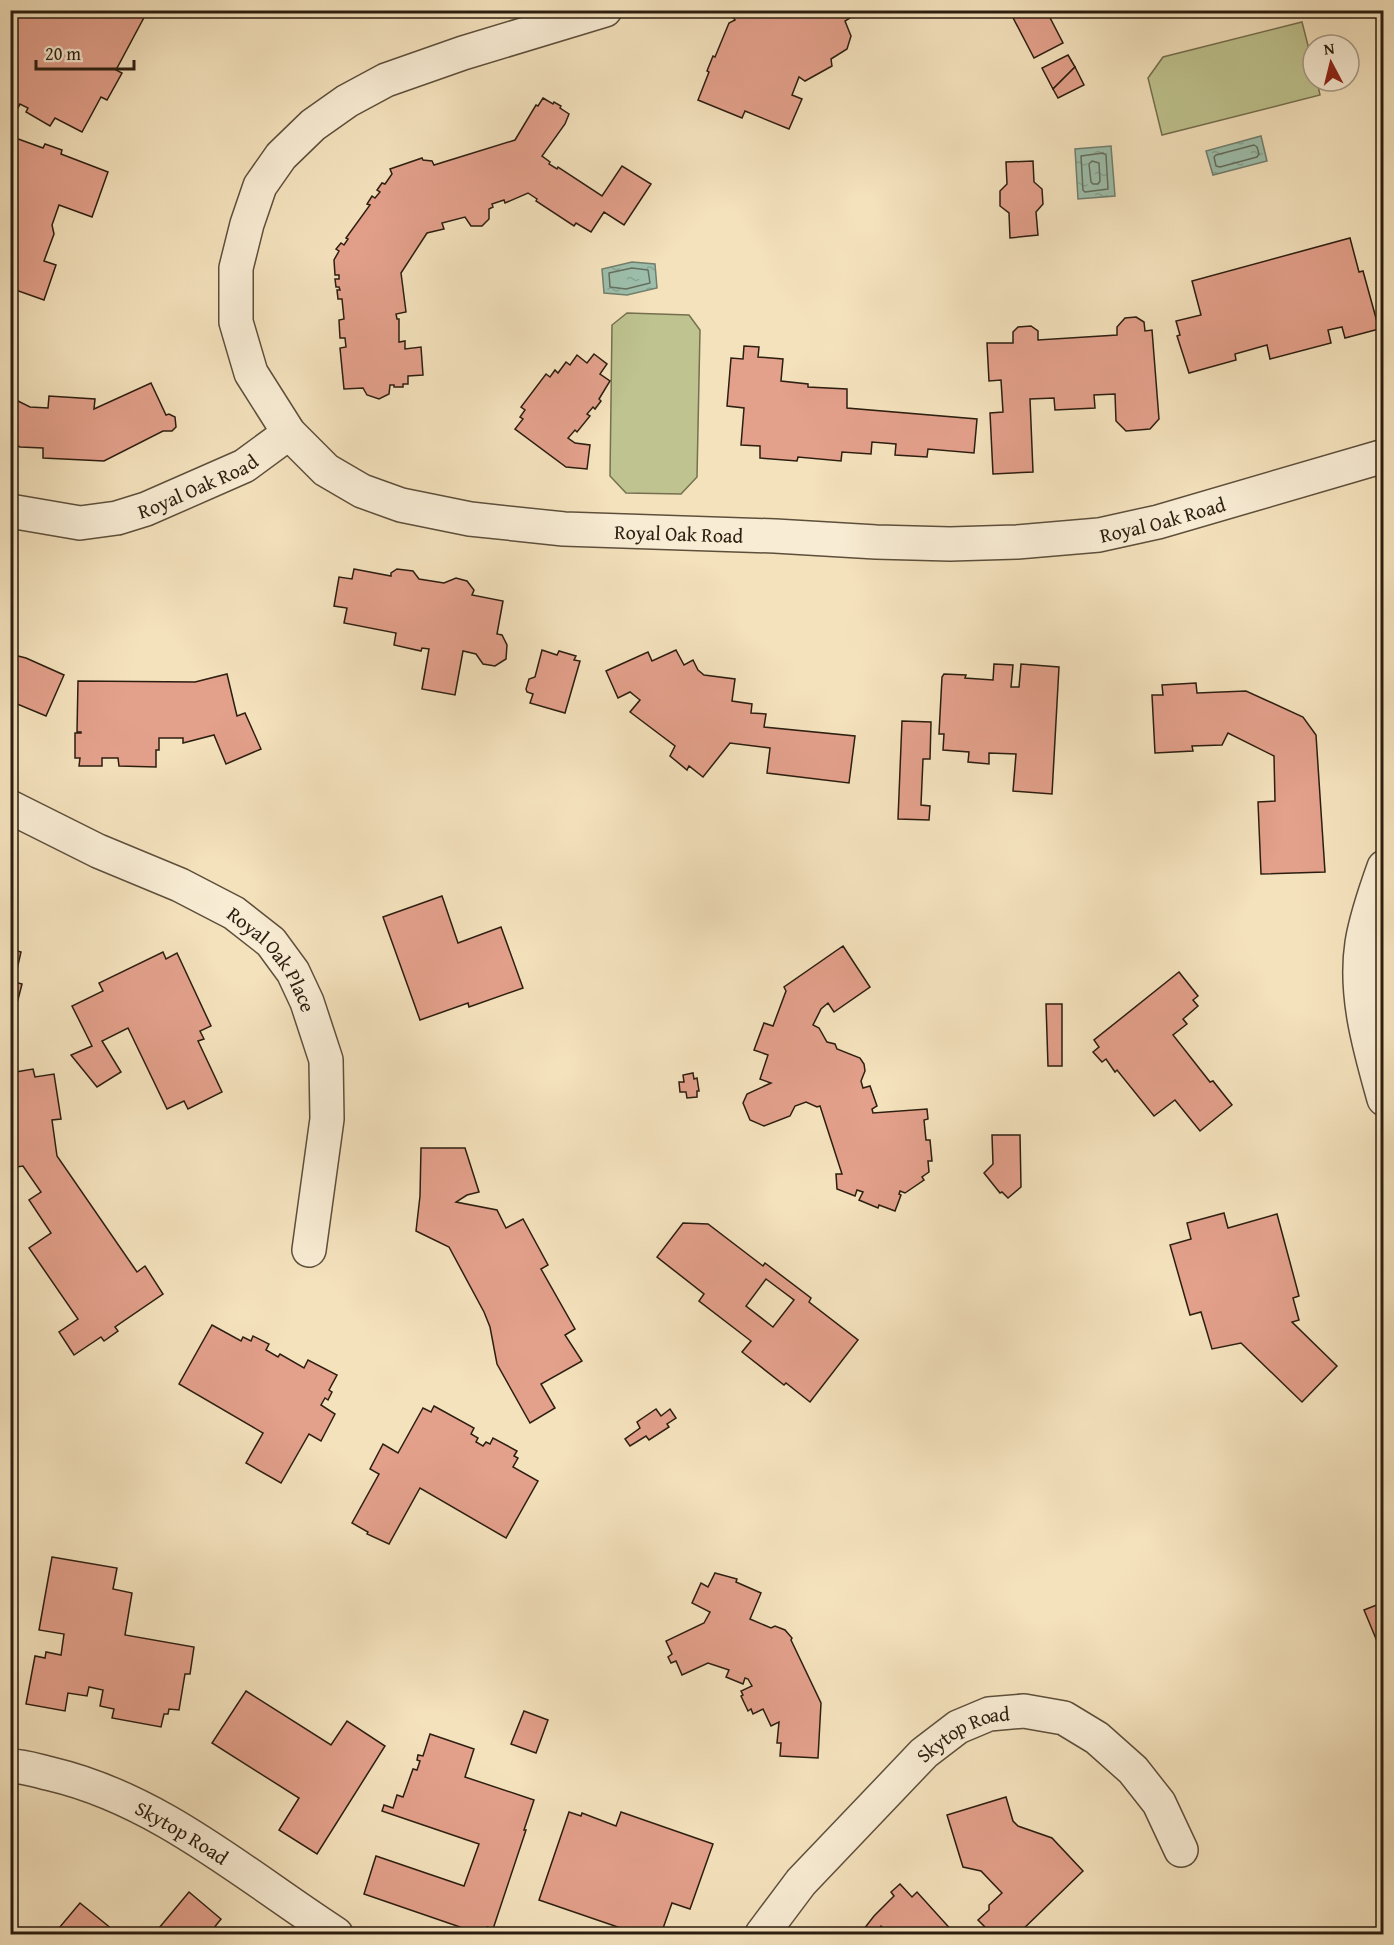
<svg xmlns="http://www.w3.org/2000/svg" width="1394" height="1945" viewBox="0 0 1394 1945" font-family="'Gentium Book Plus',serif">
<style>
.pitch{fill:#bec38f;stroke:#757050;stroke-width:1.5}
.water{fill:url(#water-ripples);stroke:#707f6e;stroke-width:1.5}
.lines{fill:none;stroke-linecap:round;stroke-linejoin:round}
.shore{stroke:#646e5e;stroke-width:1.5}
.building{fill:#e3a08b;stroke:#2c1e10;stroke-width:1.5;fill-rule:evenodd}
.street-casing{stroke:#5e4f3b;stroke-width:36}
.street{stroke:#f8ecd4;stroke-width:33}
.labels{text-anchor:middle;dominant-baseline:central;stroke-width:4.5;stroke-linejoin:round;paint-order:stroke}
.street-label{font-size:20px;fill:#2c1e10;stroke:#f8ecd4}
</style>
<defs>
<pattern id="water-ripples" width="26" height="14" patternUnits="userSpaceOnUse" patternTransform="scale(1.5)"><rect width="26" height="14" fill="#9dbfac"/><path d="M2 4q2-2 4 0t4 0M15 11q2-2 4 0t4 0" fill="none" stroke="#87a493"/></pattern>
</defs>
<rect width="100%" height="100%" fill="#f4e2bd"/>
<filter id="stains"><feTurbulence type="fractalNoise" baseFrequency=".00333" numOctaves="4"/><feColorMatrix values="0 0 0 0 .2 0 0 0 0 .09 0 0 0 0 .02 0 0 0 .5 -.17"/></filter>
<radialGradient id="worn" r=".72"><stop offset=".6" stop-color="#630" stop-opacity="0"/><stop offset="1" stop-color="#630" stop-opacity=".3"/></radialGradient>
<g class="pitch">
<polygon points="1302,22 1313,65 1313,81 1317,81 1320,95 1162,135 1148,78 1163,57"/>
<polygon points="627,313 689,315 700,330 697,477 681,494 626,493 610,476 612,325"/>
</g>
<g class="water">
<polygon points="1261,136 1267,161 1213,175 1206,151"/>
<polygon points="1111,146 1115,196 1078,199 1075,149"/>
<polygon points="632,262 655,264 657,288 627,295 604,293 602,269"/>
</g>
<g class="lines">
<g class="shore">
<polygon points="1254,145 1257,147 1259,154 1257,157 1220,167 1216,166 1214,157 1216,155"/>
<polygon points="1103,153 1106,155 1108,189 1085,192 1083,190 1081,156"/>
<polygon points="1092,161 1099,163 1100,181 1098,184 1093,184 1091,182 1089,164"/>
<polygon points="632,268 648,270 650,283 626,289 610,287 609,273"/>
</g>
</g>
<g class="building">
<polygon points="34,10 148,10 116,70 122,73 107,100 101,97 82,132 55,118 50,126 26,112 28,108 20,104 18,108 10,105 10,18 18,15 31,16"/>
<polygon points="744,10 861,11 845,21 851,36 847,49 831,59 832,66 805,81 799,77 792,95 802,99 789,129 745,111 742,118 698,100 709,72 707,71 713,56 715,57 729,23 735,20 733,17"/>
<polygon points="1009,10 1046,10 1063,43 1034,58"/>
<polygon points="1068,55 1075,67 1053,89 1042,68"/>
<polygon points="1075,67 1084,85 1058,98 1053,89"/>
<polygon points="543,98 553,104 554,102 561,106 560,108 569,114 565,124 542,156 550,162 549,164 557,169 558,167 602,196 622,166 651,184 624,225 604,212 591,232 576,223 574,226 536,201 537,199 528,193 505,203 504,200 492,204 493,207 489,209 489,219 482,226 471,226 465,217 442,223 444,229 427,233 401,273 406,312 396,314 397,319 399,319 399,342 405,341 405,349 421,347 423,375 408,376 408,384 403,384 403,387 394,387 394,385 390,385 389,394 379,399 367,395 363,388 344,389 340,348 346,347 345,338 340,338 339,320 344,319 342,299 338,299 337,290 340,290 339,287 336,287 335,279 339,279 339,275 335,275 334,260 339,251 336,249 341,243 344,245 348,239 346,238 370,205 367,204 372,196 375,198 380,192 377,190 382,183 385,184 392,174 390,169 422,158 423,160 432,161 434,165 515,140 536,105 538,106"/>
<polygon points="10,136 43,148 45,144 62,150 61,154 108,172 92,217 59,205 52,225 54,234 44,261 56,265 44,300 10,288"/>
<polygon points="1033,161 1034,182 1042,189 1043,204 1036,212 1038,235 1010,238 1009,213 1000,206 1000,191 1007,184 1006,162"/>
<polygon points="1350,238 1359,272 1363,271 1379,329 1345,338 1342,327 1328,330 1331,343 1270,359 1267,345 1235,354 1236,360 1189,373 1177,336 1180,335 1176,321 1201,315 1192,281"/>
<polygon points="1136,317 1144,322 1145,331 1152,330 1159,419 1150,429 1126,431 1116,421 1115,394 1094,395 1095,408 1055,410 1054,398 1030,399 1033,472 993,474 990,413 1003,412 1001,380 989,381 987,343 1013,343 1013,332 1018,327 1031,326 1038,331 1038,340 1117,335 1117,327 1125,318"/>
<polygon points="744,346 759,347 758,357 783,359 781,381 808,384 808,387 847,389 847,408 977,419 974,453 928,449 927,457 895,455 896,444 872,442 871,454 842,452 841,461 798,457 797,461 760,458 760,446 741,445 744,408 727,406 731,358 743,359"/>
<polygon points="594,354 607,364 600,374 610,381 599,399 601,401 595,409 593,407 587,414 590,416 577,432 575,430 568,438 575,443 590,445 587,469 566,467 515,429 523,419 520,417 525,410 521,407 546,374 550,377 555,370 558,373 566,362 570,365 577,355 587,363"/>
<polygon points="151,383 166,415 169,414 175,417 176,427 172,431 163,431 104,461 43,458 43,448 20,447 10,442 10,397 30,407 48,408 49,396 95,399 94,409"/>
<polygon points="354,569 391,576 391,573 397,569 413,571 419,579 444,583 456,578 467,581 474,590 472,595 503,601 497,634 502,635 507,645 506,659 495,666 483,664 476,654 463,651 455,695 422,689 429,649 422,648 421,651 394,645 396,633 344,623 347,608 334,606 339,577 352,579"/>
<polygon points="542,650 557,655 559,651 576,656 574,660 580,661 565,713 530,703 533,694 527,692 526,689 529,679 535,677"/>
<polygon points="676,650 684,665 693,660 698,670 704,675 735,679 732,701 752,704 751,713 766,714 764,727 855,736 849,783 767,773 770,748 730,743 703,777 689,766 687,770 670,756 675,746 630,712 640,700 630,692 618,698 606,671 648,652 652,661"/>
<polygon points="10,654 26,658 64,675 46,716 10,701"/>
<polygon points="994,664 1013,665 1011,687 1019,687 1021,664 1059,667 1052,794 1013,791 1016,754 989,753 989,764 968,762 969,752 943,750 944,734 939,734 942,677 944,674 966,675 965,678 993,680"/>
<polygon points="227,674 237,716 245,713 261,749 226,764 214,735 183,743 183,738 159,738 159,750 156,750 156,767 119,766 118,758 102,758 102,766 79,766 80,758 75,758 75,733 81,733 81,732 77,732 78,681 195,682"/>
<polygon points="1196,683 1197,693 1246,691 1303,717 1316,735 1325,872 1261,874 1258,802 1275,801 1274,756 1228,733 1222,745 1192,746 1193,751 1155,753 1152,695 1163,695 1162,685"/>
<polygon points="902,721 931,722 930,759 923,759 921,805 930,806 929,820 898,819"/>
<polygon points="442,896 458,943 501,927 523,988 469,1007 468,1003 420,1020 383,917"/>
<polygon points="843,946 870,987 834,1012 828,1003 821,1009 813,1025 819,1028 827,1042 835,1044 837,1049 860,1058 864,1064 865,1071 861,1081 863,1088 870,1086 877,1106 872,1109 873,1113 927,1109 928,1119 924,1120 926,1140 930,1140 932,1161 928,1161 929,1172 922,1177 924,1180 905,1193 900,1191 899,1194 901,1195 895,1211 879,1205 878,1208 859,1200 863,1192 857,1190 855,1196 837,1189 836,1174 842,1174 820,1106 817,1107 806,1102 795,1106 790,1116 764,1126 750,1120 743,1103 747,1094 771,1083 760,1079 768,1055 754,1050 764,1023 773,1026 786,991 784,987"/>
<polygon points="10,949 21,952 14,982 22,984 14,1015 10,1014"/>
<polygon points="163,952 166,959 177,953 211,1026 200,1031 204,1039 198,1041 222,1092 188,1109 184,1101 167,1109 128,1028 102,1041 121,1072 97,1087 71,1055 92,1046 72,1006 103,991 99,983"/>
<polygon points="1179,972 1198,996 1193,1000 1198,1006 1183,1019 1187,1024 1173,1035 1210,1082 1213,1081 1232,1105 1200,1131 1175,1100 1154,1116 1117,1070 1115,1072 1106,1059 1102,1062 1093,1052 1099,1047 1094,1040"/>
<polygon points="1046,1004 1062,1004 1062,1066 1048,1066"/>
<polygon points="33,1069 35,1077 54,1074 61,1119 52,1120 57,1156 137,1272 145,1266 163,1294 115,1327 118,1331 104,1341 101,1337 74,1355 59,1332 78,1319 29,1248 51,1233 29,1200 41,1192 23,1166 10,1168 10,1073"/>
<polygon points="693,1073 694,1079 697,1078 699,1091 697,1091 697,1097 687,1098 686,1092 680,1092 679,1082 684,1082 683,1075"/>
<polygon points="992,1135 1020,1135 1021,1187 1008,1198 1002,1192 1000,1193 984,1173 993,1164"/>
<polygon points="421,1148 465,1148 479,1192 467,1195 456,1202 497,1210 506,1228 523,1219 548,1265 541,1269 575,1329 565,1335 582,1361 541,1384 555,1408 530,1423 497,1364 490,1327 484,1312 449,1247 416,1231 420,1196"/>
<polygon points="1224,1213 1228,1228 1277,1214 1299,1296 1293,1298 1299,1320 1292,1322 1337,1366 1302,1402 1241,1343 1212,1349 1201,1312 1190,1315 1170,1245 1191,1239 1187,1223"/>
<path d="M683,1223L708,1224L763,1266L765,1263L811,1298L809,1302L858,1340L810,1402L786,1383L784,1385L742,1352L751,1341L699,1301L704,1294L657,1257ZM766,1279L794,1300L773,1327L746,1306Z"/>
<polygon points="212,1325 241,1341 243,1337 251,1341 253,1336 269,1344 266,1350 278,1357 280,1354 304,1368 308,1360 337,1375 329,1390 332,1392 328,1400 325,1398 321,1405 335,1414 321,1441 309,1434 281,1483 246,1463 263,1433 179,1384"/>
<polygon points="434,1406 474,1428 471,1434 478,1438 476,1442 483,1446 486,1442 490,1444 493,1438 517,1451 514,1456 518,1458 513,1467 538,1481 506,1538 420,1488 389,1544 367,1534 368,1532 352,1523 379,1474 370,1469 383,1444 398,1453 423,1408 431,1412"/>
<polygon points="656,1409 661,1416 670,1409 676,1418 667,1424 669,1427 649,1440 646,1436 630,1446 625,1439 640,1428 637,1422"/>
<polygon points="52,1557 117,1568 113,1589 132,1593 125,1635 194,1647 190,1674 185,1674 179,1710 169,1709 168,1714 164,1714 161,1727 112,1718 114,1709 100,1706 103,1690 89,1687 87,1696 68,1693 65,1711 26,1704 35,1656 45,1658 46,1652 61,1655 64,1634 39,1630"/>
<polygon points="715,1573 737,1579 736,1582 761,1593 750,1619 771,1628 775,1626 785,1630 792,1638 791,1640 821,1703 818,1758 780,1756 781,1743 777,1743 779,1722 771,1726 763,1709 753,1714 751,1709 748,1711 741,1696 743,1695 741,1691 752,1686 748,1679 745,1678 743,1684 726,1677 729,1670 708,1663 682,1675 676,1661 671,1663 668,1657 672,1654 666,1641 704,1623 710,1612 692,1603 701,1583 708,1587"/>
<polygon points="1384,1602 1384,1658 1364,1610"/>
<polygon points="246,1691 331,1745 347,1721 385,1746 317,1854 279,1830 299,1798 212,1743"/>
<polygon points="524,1711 548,1720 536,1753 511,1744"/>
<polygon points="430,1734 474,1749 465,1777 534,1800 524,1830 526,1830 493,1929 487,1927 484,1934 471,1934 459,1931 460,1927 364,1894 376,1856 464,1886 479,1844 382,1811 384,1805 393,1808 397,1795 403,1797 413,1769 417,1770 420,1761 417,1760 418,1755 423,1756"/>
<polygon points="1006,1797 1013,1821 1018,1826 1052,1838 1083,1871 1018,1934 992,1934 978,1920 989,1910 989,1905 1002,1893 981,1871 963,1867 947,1815"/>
<polygon points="569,1812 581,1816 582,1813 616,1826 621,1812 713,1844 690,1909 672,1903 661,1934 638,1934 539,1900"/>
<polygon points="900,1884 912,1897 917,1892 955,1934 890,1934 881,1926 875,1934 860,1934 874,1916 894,1896 891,1892"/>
<polygon points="189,1892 221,1919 209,1934 154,1934"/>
<polygon points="80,1903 118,1934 54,1934"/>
</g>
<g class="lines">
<g class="street-casing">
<g id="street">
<path id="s1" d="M605,10L463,53L386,80L347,101L313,125L281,156L260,186L247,224L236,268V322L251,373L289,433L326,470L362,491L401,505L470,519L564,529L775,536L876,542L950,544L1017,542L1099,535L1158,522L1384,456"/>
<path id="s2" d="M10,511L80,523L117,518L146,509L244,466L289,433"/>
<path id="s3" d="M10,807L98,851L180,885L234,913L271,942L293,972L307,1002L326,1060L327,1119L309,1250"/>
<path d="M1384,867C1375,892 1366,918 1362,943C1354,995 1370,1049 1384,1099"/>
<path id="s4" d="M10,1766C24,1766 38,1771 51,1774C158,1799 245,1875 336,1934"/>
<path id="s5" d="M762,1934L801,1882L924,1753L958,1727L989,1714L1024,1711L1064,1718L1097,1738L1133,1770L1159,1803L1181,1850"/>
</g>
</g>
<use href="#street" class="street"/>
</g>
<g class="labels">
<g class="street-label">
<text stroke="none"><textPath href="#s2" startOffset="195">Royal Oak Road</textPath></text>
<text stroke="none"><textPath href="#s1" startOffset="1562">Royal Oak Road</textPath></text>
<text stroke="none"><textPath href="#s1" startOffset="1076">Royal Oak Road</textPath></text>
<text stroke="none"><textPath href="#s3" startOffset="309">Royal Oak Place</textPath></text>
<text stroke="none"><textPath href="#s5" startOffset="288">Skytop Road</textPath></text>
<text stroke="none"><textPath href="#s4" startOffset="186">Skytop Road</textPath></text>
</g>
</g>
<rect width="1394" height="1945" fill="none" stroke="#f4e2bd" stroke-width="36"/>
<rect x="12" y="12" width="1370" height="1921" fill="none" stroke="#2c1e10" stroke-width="3"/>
<rect x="18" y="18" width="1358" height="1909" fill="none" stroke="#2c1e10" stroke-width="1.5"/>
<g transform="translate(1331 63) rotate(353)"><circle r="28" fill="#f8ecd4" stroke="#a69a86" stroke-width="1.5"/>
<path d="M0-4.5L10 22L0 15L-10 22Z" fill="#8f2418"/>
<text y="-9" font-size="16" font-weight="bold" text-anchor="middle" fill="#2c1e10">N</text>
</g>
<path d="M36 60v9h98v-9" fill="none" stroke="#2c1e10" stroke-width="3"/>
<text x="45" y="60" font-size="18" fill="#2c1e10" stroke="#f8ecd4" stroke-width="4.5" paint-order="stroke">20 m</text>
<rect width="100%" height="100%" filter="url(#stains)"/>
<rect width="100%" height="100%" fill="url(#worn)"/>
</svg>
